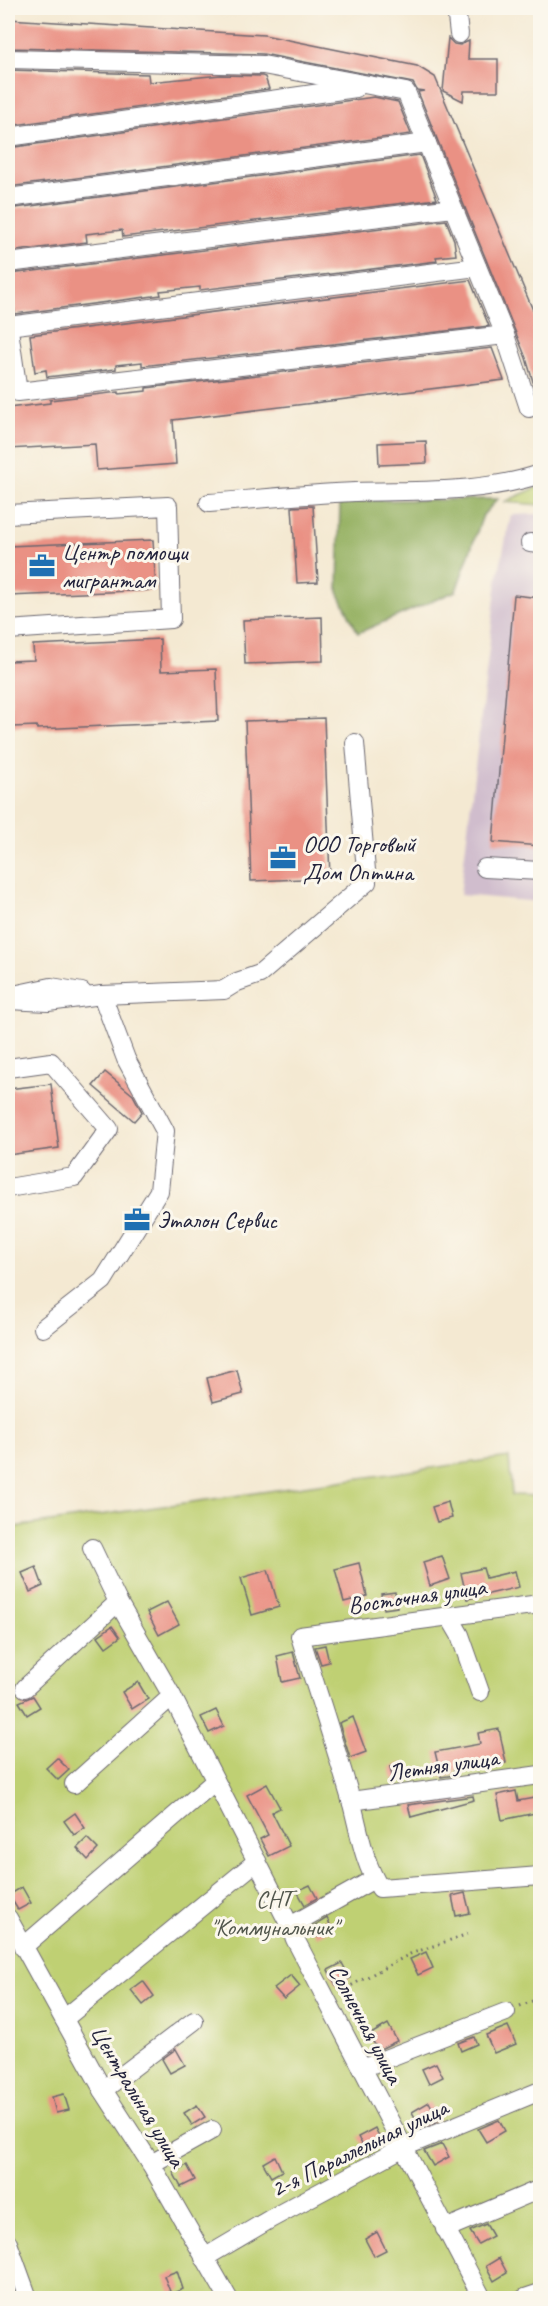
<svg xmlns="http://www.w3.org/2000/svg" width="548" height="2306" viewBox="0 0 548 2306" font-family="Caveat,sans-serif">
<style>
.industrial{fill:#d0bdcd}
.green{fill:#bfd073;stroke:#707957;stroke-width:1.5}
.forest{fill:#97b265;stroke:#5c6a50;stroke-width:1.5}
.building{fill:#ea9184}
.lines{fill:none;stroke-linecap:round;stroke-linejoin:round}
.minor-casing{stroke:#6c6870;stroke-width:20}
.path{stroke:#6c6870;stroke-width:3;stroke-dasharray:1.5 4.5;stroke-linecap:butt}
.minor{stroke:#fff;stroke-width:18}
.labels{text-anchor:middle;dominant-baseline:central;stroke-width:6;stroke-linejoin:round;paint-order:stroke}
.poi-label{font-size:24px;fill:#22223b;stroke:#fbf7ec;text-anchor:start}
.street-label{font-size:24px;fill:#22223b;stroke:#fbf7ec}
.park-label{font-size:24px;fill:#51564c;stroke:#fbf7ec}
</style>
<rect width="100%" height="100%" fill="#fbf7ec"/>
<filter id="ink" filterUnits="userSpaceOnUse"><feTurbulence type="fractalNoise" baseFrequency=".0167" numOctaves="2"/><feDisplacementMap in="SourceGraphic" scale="12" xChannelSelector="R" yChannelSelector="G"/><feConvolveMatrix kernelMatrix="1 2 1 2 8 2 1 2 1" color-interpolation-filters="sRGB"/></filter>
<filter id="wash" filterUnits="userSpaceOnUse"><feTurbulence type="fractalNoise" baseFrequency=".008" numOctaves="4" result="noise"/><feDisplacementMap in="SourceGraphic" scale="24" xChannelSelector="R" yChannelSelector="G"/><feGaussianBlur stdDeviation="1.35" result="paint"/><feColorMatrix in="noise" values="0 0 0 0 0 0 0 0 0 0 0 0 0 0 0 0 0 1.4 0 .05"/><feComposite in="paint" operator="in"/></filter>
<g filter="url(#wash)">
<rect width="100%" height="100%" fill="#f4e9d2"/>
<polygon class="industrial" points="540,514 540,902 460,895 497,580 511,515"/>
<g class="green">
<polygon points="540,486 540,505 504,502"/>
<polygon points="509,1457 512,1495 540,1496 540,2298 8,2298 8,1528"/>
</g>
<polygon class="forest" points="498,499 483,515 456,591 358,633 338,592 340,501"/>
<g id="blocks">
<g class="building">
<polygon points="8,19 264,35 417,66 435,77 540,327 540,395 537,395 526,358 418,92 424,91 417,90 413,83 263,54 8,48"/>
<polygon points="448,38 454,44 460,45 469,41 468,59 498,59 498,91 464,91 463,101 443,91"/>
<polygon points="8,70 148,74 149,82 221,75 262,76 265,77 269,89 8,126"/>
<polygon points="374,97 398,102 411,134 8,187 8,148"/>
<polygon points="420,155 437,199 123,237 122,230 86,234 87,242 8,252 8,209"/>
<polygon points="446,220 454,240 456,255 436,257 437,261 200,290 200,287 160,291 161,295 15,314 10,274"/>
<polygon points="470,280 489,326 142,366 142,362 116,365 116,369 47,377 46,370 35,372 30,335"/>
<polygon points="492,348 504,380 173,420 176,464 97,470 95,444 8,449 8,408 50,403 50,400 119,392 119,394 146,391 146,388"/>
<polygon points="426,441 427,463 379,465 378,443"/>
<polygon points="313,506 318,582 297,583 292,507"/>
<polygon points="153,540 156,590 8,596 8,546"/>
<polygon points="514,595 540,598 540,846 493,842"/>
<polygon points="322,617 323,661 245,664 243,620"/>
<polygon points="160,639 161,671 216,669 218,721 37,729 37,726 12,727 9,661 34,660 33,645"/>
<polygon points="324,718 330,878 251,881 245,721"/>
<polygon points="105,1072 133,1095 142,1112 134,1121 93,1086"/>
<polygon points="51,1084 59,1148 8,1155 8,1089"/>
<polygon points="237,1370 243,1394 213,1402 207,1378"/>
<polygon points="448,1502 452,1518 437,1522 432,1507"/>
<polygon points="442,1556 450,1579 430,1586 423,1562"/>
<polygon points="359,1563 367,1596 344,1602 335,1569"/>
<polygon points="36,1567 43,1586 30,1592 22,1573"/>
<polygon points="483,1568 486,1578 515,1571 519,1587 467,1599 461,1573"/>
<polygon points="268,1570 279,1607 252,1615 241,1578"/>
<polygon points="395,1592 397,1607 384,1609 381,1594"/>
<polygon points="167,1602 179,1624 159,1635 147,1612"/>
<polygon points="112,1626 120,1637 106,1647 98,1636"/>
<polygon points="325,1645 329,1662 321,1664 315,1647"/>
<polygon points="293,1652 300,1678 282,1682 277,1656"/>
<polygon points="138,1682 148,1699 132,1709 122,1692"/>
<polygon points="33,1696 40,1707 27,1715 19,1702"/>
<polygon points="216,1710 224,1726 209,1733 201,1717"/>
<polygon points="353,1717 366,1752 350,1758 339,1723"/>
<polygon points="499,1729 506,1763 454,1771 455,1775 441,1777 435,1752 480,1744 478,1733"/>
<polygon points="57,1758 69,1770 58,1780 46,1768"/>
<polygon points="404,1763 407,1777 393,1780 390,1767"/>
<polygon points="267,1784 280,1808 272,1812 289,1846 269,1856 260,1839 268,1835 247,1795"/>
<polygon points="516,1791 518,1801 540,1797 540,1812 502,1820 497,1795"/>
<polygon points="473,1796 474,1800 411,1817 408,1805"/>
<polygon points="75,1813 85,1828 74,1835 64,1821"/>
<polygon points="87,1838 98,1849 88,1860 77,1848"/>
<polygon points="310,1885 317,1898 305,1905 297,1891"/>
<polygon points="22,1887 31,1903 18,1910 9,1895"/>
<polygon points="465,1893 470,1913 456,1916 452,1896"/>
<polygon points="327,1918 332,1929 317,1937 312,1927"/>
<polygon points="426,1952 433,1968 418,1975 410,1959"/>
<polygon points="342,1963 350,1978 336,1985 328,1970"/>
<polygon points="291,1975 300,1986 284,1999 274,1988"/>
<polygon points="143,1981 154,1996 143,2005 131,1990"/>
<polygon points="388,2024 397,2041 378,2050 369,2035"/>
<polygon points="508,2026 516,2044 494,2053 486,2035"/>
<polygon points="474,2037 477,2044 461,2051 458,2043"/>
<polygon points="176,2049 185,2065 170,2073 162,2059"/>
<polygon points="436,2063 443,2077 429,2084 422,2069"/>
<polygon points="64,2094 69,2110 56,2113 52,2097"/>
<polygon points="429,2102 439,2120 421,2128 412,2112"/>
<polygon points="197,2105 205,2117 192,2125 184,2113"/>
<polygon points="499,2120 505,2131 486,2142 478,2129"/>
<polygon points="375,2128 382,2142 366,2151 358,2137"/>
<polygon points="442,2144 449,2157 433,2166 424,2151"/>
<polygon points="275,2156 282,2171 271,2177 263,2163"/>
<polygon points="187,2165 195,2180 181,2187 173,2172"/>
<polygon points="486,2224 493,2236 478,2244 470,2231"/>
<polygon points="377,2232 386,2250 374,2256 365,2239"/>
<polygon points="499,2258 507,2273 494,2281 486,2266"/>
<polygon points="177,2271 183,2289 171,2294 164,2276"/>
</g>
</g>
</g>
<g filter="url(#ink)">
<use href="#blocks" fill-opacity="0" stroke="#6c6870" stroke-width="1.5"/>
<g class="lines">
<g class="minor-casing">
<g id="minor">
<polyline points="456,8 459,34"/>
<polyline points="8,59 263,65 406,92 505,335 18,392 8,323"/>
<polyline points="8,137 356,88"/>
<polyline points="8,198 427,143"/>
<polyline points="8,263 453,208"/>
<polyline points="8,326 477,267"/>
<polyline points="505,335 529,408"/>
<path d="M209,503C257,499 306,494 355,492C416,490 482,494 540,474"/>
<polyline points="8,514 168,506 171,619 8,630"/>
<polyline points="530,543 540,544"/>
<polyline points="485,868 540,871"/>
<polyline points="18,994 51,987 82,992"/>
<polyline points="8,1000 48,1002 102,995 224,990 237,982 260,974 367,882 355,743"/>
<polyline points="8,1068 51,1062 109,1129 74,1177 8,1188"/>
<polyline points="43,1328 103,1281 159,1191 165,1131 126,1059 102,995"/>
<polyline points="92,1548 118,1602 172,1696 290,1926 295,1939 482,2298"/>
<path d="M540,1604L300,1636C317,1691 335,1745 351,1800C359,1829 363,1862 380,1888L540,1876"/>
<polyline points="449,1616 460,1635 480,1692"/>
<polyline points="25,1688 118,1602"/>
<polyline points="74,1784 172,1696"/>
<polyline points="351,1801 540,1775"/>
<polyline points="8,1918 103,2090 151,2164 228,2298"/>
<polyline points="290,1926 374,1879"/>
<polyline points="23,1947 215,1781"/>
<polyline points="64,2019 257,1861"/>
<polyline points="362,2068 506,2012"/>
<polyline points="103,2090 194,2021"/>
<polyline points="151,2164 212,2130"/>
<polyline points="445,2229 540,2189"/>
<polyline points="8,2243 28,2298"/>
<polyline points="204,2258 272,2218 404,2147 540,2091"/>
<polyline points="525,2298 540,2293"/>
</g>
</g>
<g class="path">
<polyline points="341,1991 410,1954 468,1934"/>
<polyline points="520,2006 540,1998"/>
</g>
<use href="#minor" class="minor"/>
</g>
</g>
<defs>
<g id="office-bare" transform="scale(2.07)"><path d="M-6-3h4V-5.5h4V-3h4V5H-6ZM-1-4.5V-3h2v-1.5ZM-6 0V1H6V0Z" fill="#1f6fb2" stroke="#fbf7ec" stroke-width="2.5" paint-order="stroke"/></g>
</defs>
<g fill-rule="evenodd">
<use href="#office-bare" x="42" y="566"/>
<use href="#office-bare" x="283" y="858"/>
<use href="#office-bare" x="137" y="1220"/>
</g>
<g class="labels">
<g class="poi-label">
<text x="62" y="552">Центр помощи<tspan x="62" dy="28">мигрантам</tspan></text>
<text x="303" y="844">ООО Торговый<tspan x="303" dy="28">Дом Оптина</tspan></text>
<text x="157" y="1220">Эталон Сервис</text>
</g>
<g class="street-label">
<text transform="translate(417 1596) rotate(-8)">Восточная улица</text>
<text transform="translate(443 1765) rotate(-8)">Летняя улица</text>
<text transform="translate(366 2024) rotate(62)">Солнечная улица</text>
<text transform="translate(138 2096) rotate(59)">Центральная улица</text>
<text transform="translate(359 2148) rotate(-26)">2-я Параллельная улица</text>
</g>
<g class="park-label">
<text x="274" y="1899">СНТ<tspan x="274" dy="28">"Коммунальник"</tspan></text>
</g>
</g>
<rect width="548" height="2306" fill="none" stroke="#fbf7ec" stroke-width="30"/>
</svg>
